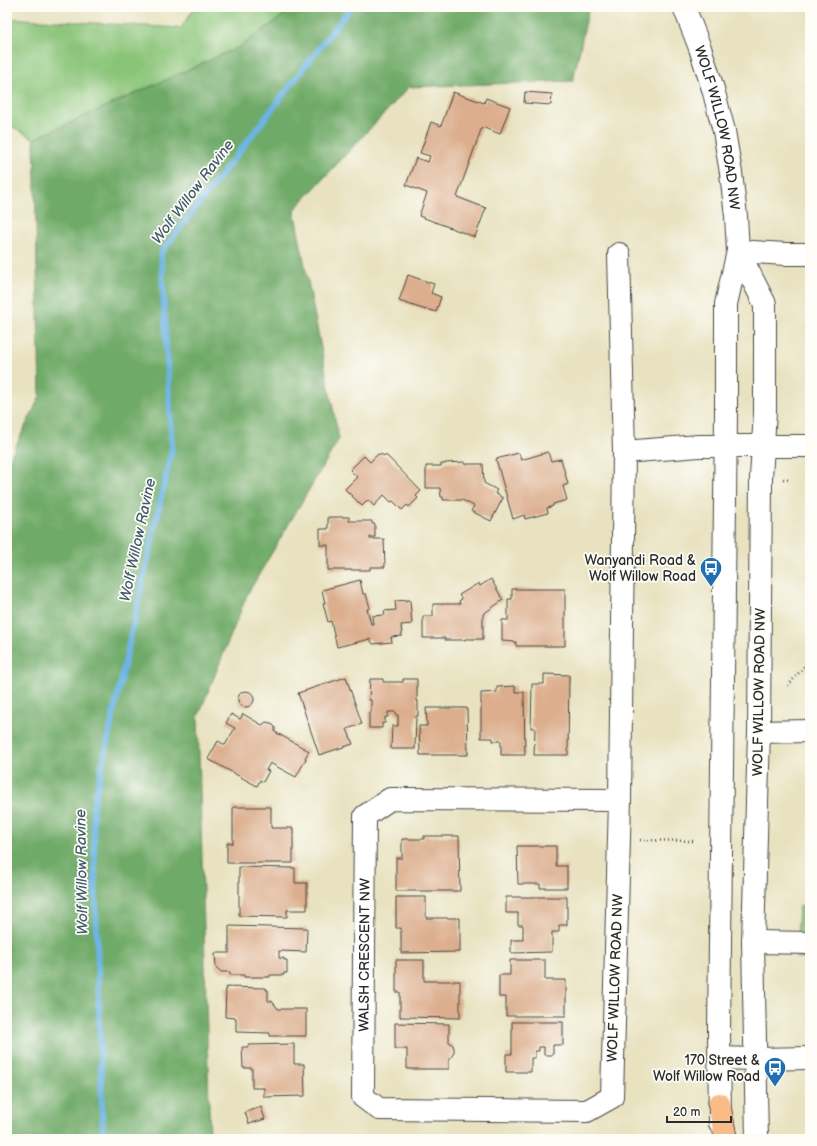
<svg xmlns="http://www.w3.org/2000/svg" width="817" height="1146" viewBox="0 0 817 1146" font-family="'Balsamiq Sans',sans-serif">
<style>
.green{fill:#8ac478;stroke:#5a7852}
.forest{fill:#6faa68;stroke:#4d6a4a}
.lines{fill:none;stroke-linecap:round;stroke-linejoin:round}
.stream{stroke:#6cb4e4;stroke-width:6}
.building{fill:#dcae8d}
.minor-casing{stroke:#474641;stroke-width:24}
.major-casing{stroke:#474641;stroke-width:24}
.path{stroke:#474641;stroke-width:2.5;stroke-dasharray:1 3;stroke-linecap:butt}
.minor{stroke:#fff;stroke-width:22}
.major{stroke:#f9bc89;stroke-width:22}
.labels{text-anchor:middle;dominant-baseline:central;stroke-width:3.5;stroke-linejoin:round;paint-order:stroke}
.street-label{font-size:14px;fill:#2b2b2b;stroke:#fdfcf7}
.poi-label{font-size:14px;fill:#2b2b2b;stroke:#fdfcf7;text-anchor:end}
.water-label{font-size:15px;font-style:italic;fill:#425b6c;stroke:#fdfcf7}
</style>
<rect width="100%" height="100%" fill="#fdfcf7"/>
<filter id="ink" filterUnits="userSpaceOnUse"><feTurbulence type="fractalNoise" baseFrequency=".025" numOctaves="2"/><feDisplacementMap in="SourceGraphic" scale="8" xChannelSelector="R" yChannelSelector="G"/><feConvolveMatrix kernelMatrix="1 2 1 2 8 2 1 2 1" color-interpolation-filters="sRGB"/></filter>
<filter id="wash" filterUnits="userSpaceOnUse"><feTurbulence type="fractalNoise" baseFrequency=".012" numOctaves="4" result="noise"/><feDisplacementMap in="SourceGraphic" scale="16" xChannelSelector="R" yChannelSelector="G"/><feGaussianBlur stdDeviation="0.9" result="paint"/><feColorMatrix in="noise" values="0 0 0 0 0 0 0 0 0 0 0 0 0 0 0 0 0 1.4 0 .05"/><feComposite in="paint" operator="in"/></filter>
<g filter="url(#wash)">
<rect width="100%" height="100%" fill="#e8e2c0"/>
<g class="green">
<polygon points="195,7 295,7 241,46 34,139 7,124 7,18 181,28"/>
<polygon points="799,906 810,906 810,958 796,958"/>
</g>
<polygon class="forest" points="295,7 589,7 573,81 409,87 294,210 339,439 247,595 198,717 210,1139 7,1139 7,464 40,396 34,139 241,46"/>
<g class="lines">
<polyline class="stream" points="103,1139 93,807 172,449 161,253 351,7"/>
</g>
<g id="blocks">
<g class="building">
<polygon points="453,92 484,103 486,98 510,107 500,134 482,127 457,197 486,208 475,237 419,216 427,193 406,185 416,158 428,162 430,156 420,153 431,122 441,126"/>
<polygon points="525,92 552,94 551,105 524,103"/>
<polygon points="408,275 434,284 431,293 441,297 436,312 426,309 426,310 399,301"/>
<polygon points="548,452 551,461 561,459 568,484 563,486 567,500 553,504 553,506 547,508 548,513 525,519 524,515 513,519 496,459 519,453 521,460"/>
<polygon points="378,454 387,456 421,491 416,496 418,498 409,507 407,505 402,510 393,501 391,502 384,495 374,506 368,500 362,506 345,489 357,477 350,470 364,456 370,462"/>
<polygon points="465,462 465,464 483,464 484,483 497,490 495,493 503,498 491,521 471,511 474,506 462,500 443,500 443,497 441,497 440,488 426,488 426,466 441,466 441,464 445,464 445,463"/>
<polygon points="328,517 349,517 349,521 372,521 372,524 375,524 375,537 370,537 370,539 384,539 385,567 370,567 370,570 328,570 328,545 320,545 320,529 328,529"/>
<polygon points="491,579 503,600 483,614 483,639 465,639 465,640 445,640 445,638 423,638 423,616 433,616 433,604 460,604 459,601 462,599 459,595 479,583 480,586"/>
<polygon points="360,580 363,594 366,594 370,608 367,609 371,624 373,624 372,616 385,615 384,611 396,610 395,601 410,600 412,624 401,625 402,636 391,637 392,642 373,644 370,639 337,647 331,621 328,622 323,603 325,603 322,590"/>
<polygon points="512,589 565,589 565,646 516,646 516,642 502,641 502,620 508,620 508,599 512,599"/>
<polygon points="544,674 569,675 568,755 534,755 535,728 531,728 532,684 544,684"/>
<polygon points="346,677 362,724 347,729 353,744 319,755 298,693"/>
<polygon points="370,679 383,679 383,682 403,682 403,679 417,679 417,701 418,701 418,716 416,716 415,749 391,749 392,726 398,726 398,715 396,715 396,712 388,712 388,717 385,717 385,723 382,723 382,728 369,728 369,712 371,712 371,700 369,700"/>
<polygon points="515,686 515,692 524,692 525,755 501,755 501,741 493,741 493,738 481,738 481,693 497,692 497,687"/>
<circle cx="246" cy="699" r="8"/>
<polygon points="426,708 467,708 468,755 420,755 419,726 427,726"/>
<polygon points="231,714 240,719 243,714 262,725 266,722 271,723 275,727 275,732 309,751 305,758 306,759 296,777 270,763 266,770 269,771 263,782 260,780 257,786 208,759 218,741 225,745 235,728 226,723"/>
<polygon points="233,807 271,807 271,828 293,828 293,863 227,863 227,843 233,843"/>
<polygon points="424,836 459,836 460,891 396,891 396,858 402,858 402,839 424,839"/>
<polygon points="517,846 556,846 556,866 567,866 567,888 540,888 540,884 518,884"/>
<polygon points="239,867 295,868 295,883 307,883 307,910 287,910 287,917 239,916"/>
<polygon points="396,897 426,897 426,918 460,918 460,952 401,953 401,928 396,928"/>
<polygon points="506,897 567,897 567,925 559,925 559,932 552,932 552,952 511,953 511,940 523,940 523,925 518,925 518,913 506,913"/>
<polygon points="229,926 307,928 306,952 279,951 279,958 284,958 284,960 287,960 287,973 284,973 284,975 270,975 270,977 244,977 244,975 230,975 230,972 221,972 216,967 215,953 229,953"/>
<polygon points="396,960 424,960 424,981 460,981 460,1018 400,1017 400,992 396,992"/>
<polygon points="510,960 545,960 545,980 566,980 566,1016 506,1016 506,997 499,997 499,975 510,975"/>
<polygon points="226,987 266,988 266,990 268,990 268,1001 272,1001 278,1009 306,1009 306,1036 270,1036 270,1033 236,1032 236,1018 225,1017"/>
<polygon points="512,1022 563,1022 563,1045 553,1045 553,1055 544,1055 544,1047 539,1047 539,1051 535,1051 535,1058 531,1058 531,1072 506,1072 506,1054 512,1054"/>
<polygon points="395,1023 449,1024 449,1042 453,1045 454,1048 454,1052 452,1056 449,1059 449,1069 407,1069 407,1049 395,1049"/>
<polygon points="294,1044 294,1064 304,1064 305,1096 264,1097 264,1088 252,1088 252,1068 243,1068 242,1047 248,1047 248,1045"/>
<polygon points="261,1107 265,1119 249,1124 245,1112"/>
</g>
</g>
</g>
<g filter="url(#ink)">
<use href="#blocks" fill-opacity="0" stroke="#474641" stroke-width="1"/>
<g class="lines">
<g class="minor-casing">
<g id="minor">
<path id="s1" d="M684,7L700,48L713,89L724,131L731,173L736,216L738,251L726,304V413L719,1031L720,1123"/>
<polyline points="738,251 765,304 765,412 761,478 759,732 753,942 757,1139"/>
<polyline points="738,251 786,254 810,254"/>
<path id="s2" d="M619,254L624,452L620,800L612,1097L587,1111L379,1109L363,1097L365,816L390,799L620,800"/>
<polyline points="624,452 699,446 810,446"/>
<polyline points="759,732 810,731"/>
<polyline points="753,942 810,943"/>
<polyline points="719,1058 755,1059 810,1058"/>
</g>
</g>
<g class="major-casing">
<polyline id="major" points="719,1104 726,1139"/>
</g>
<g class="path">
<polyline points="783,479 789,480"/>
<polyline points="788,686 810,659"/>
<polyline points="640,840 693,841"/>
</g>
<use href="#minor" class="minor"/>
<use href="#major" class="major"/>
</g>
</g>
<defs>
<g id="bus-pin" transform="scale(1.15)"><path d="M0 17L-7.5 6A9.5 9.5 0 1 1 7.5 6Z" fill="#1f6fb2" stroke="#fdfcf7"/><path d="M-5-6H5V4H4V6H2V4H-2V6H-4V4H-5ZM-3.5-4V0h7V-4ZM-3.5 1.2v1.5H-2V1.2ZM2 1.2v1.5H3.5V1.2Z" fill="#fff"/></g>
</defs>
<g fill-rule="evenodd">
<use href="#bus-pin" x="711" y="568"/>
<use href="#bus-pin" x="775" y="1068"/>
</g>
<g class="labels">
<g class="street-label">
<text stroke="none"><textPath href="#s1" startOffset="126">WOLF WILLOW ROAD NW</textPath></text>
<text transform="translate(759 692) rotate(-89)">WOLF WILLOW ROAD NW</text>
<text stroke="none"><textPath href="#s2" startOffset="1242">WALSH CRESCENT NW</textPath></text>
<text transform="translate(615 978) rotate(-88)">WOLF WILLOW ROAD NW</text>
</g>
<g class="poi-label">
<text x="696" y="560">Wanyandi Road &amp;<tspan x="696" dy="16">Wolf Willow Road</tspan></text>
<text x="760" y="1060">170 Street &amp;<tspan x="760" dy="16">Wolf Willow Road</tspan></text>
</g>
<g class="water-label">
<text transform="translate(193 192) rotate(-53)">Wolf Willow Ravine</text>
<text transform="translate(138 540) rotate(-78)">Wolf Willow Ravine</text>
<text transform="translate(82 872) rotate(-91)">Wolf Willow Ravine</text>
</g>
</g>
<rect width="817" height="1146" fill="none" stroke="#fdfcf7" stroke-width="24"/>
<path d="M667 1116v6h64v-6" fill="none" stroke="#2b2b2b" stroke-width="2"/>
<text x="673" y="1116" font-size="12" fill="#2b2b2b" stroke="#fdfcf7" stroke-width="3" paint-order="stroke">20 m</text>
</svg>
